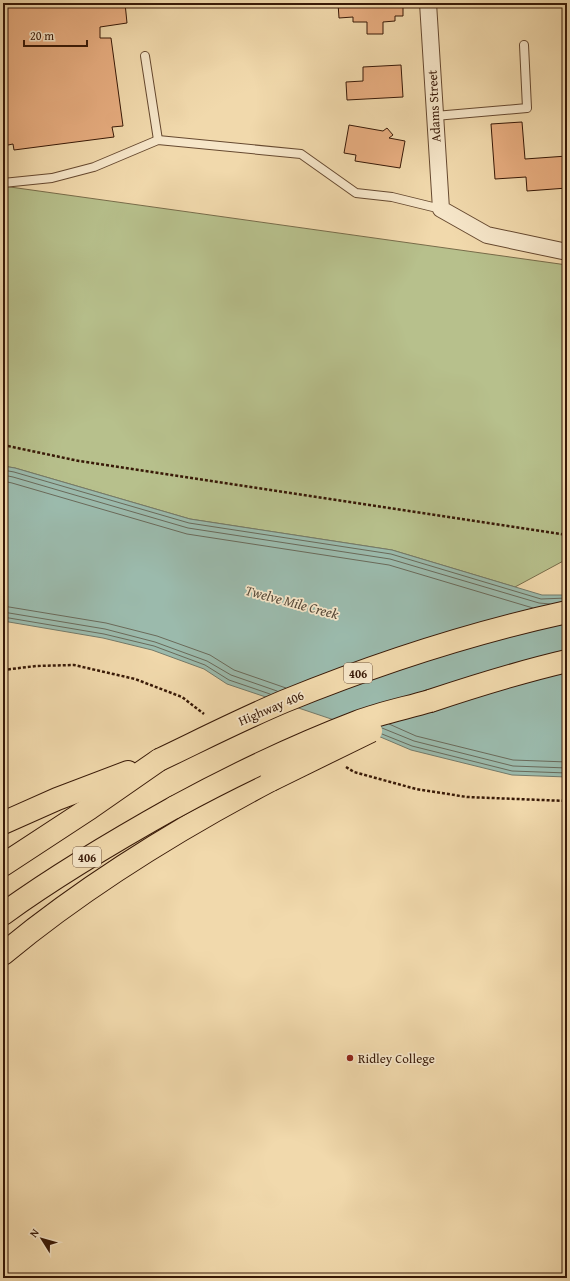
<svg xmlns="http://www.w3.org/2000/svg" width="570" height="1281" viewBox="0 0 570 1281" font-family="'Gentium Book Plus',serif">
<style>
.green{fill:#b7c08c;stroke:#786c4a}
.water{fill:#9bbaac;stroke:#737a6a}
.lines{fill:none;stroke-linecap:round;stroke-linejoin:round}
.shore{stroke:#6a6a5a;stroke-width:1}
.building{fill:#e7ad80;stroke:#381907}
.service-casing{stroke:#664930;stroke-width:10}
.minor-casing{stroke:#664930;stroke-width:18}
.motorway-casing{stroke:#381907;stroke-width:24}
.path{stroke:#381907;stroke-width:2.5;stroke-dasharray:3 2;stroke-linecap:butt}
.service{stroke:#f6e6c9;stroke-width:8}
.minor{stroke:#f6e6c9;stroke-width:16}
.motorway{stroke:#f1d9ac;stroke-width:22}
.motorway-bridge-casing{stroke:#381907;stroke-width:24;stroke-linecap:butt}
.motorway-bridge{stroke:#f1d9ac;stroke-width:22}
.poi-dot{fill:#8f2418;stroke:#f6e6c9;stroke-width:1.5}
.labels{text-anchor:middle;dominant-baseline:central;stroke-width:3.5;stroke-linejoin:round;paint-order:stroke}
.shield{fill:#f6e6c9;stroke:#715641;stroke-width:1}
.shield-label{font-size:12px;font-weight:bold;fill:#381907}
.street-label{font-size:13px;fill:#381907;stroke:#f6e6c9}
.poi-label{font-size:13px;fill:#381907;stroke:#f6e6c9;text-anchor:start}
.water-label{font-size:14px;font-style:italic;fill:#564939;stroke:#f6e6c9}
</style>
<rect width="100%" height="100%" fill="#f1d9ac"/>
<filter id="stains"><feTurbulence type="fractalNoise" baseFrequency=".005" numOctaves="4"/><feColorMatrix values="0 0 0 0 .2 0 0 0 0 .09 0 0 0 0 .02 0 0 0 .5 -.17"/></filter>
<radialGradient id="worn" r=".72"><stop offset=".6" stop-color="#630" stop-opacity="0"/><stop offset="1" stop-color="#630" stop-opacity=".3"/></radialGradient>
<polygon class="green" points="3,186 567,265 567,559 515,587 392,550 190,519 15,468 3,466"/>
<polygon class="water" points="3,466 15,468 190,519 392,550 542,595 567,595 567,777 512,775 411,750 364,730 227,684 204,669 152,650 103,638 3,621"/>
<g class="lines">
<g class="shore">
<polyline points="3,470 14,472 189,523 391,554 541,599 567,598"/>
<polyline points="3,475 13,477 188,528 390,559 539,603 550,604"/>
<polyline points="3,481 12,483 187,534 389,565 533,608"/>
<polyline points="3,606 106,623 157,636 210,655 234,670 286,688"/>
<polyline points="3,612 105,629 155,642 207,661 231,675 277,691"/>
<polyline points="3,617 104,634 154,646 205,665 229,680 270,694"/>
<polyline points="389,724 416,736 513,760 567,762"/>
<polyline points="382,728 414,741 513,766 567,768"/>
<polyline points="382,734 412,746 512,771 567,773"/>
</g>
</g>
<g class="building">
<polygon points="3,3 125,3 127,23 100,27 100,38 111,38 123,126 112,127 114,137 14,150 13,144 3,146"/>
<polygon points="338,3 403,3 403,16 395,16 395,21 383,22 383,34 367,34 367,22 353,22 353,17 339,18"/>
<polygon points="401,65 403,97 347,100 346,82 363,81 363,67"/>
<polygon points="522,122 525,159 567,156 567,188 527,191 526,177 495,179 491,124"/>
<polygon points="349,125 383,131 387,128 393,135 389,138 405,141 400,168 355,161 356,155 344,153"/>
</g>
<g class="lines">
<g class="service-casing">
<g id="service">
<polyline points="145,56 158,140"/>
<polyline points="435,116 527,108 524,45"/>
<polyline points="3,183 52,178 94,167 158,140 301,154 356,193 392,197 441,209"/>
</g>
</g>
<g class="minor-casing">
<polyline id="minor" points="428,3 441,209 487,235 567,252"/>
</g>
<g class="motorway-casing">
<g id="motorway">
<path d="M430,701C475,686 520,672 567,661"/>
<polyline points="3,823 57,799 128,772"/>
<polyline points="3,865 90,808 159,760"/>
<path d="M3,914C58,874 116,840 175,807"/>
<path d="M3,954C85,886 176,830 271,780"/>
</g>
</g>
<g class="path">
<polyline points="3,445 79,461 567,535"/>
<polyline points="3,670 36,666 74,665 135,679 182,697 204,714"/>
<polyline points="346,767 354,772 416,789 467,797 567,801"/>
</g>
<use href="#service" class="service"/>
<use href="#minor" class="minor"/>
<use href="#motorway" class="motorway"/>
<g class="motorway-bridge-casing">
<g id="motorway-bridge">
<path d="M159,760C201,740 242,719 285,701C376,664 471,633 567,612"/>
<polyline points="271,780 371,731"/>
<path d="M175,807C234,775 294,746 357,722C380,713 406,708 430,701"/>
</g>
</g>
<use href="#motorway-bridge" class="motorway-bridge"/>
</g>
<circle class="poi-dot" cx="350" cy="1058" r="4"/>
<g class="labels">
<g class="shield">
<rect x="344" y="663" width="28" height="20" rx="3"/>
<rect x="73" y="847" width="28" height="20" rx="3"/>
</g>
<g class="shield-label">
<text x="358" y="673">406</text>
<text x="87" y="857">406</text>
</g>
<g class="street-label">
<text transform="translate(434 106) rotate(-93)">Adams Street</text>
<text transform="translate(271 708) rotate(-23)">Highway 406</text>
</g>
<g class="poi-label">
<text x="358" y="1058">Ridley College</text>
</g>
<g class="water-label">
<text transform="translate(292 602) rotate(15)">Twelve Mile Creek</text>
</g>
</g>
<rect width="570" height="1281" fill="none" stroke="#f1d9ac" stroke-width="16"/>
<rect x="4" y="4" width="562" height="1273" fill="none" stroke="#381907" stroke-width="2"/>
<rect x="8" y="8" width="554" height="1265" fill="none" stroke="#381907"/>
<g transform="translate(42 1239) rotate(307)" stroke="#f6e6c9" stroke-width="3" paint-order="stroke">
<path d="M0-3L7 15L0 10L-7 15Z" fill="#381907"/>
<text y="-6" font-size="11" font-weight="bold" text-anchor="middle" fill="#381907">N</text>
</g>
<path d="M24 40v6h63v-6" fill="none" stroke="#381907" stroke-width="2"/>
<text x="30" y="40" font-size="12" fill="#381907" stroke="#f6e6c9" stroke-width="3" paint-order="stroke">20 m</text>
<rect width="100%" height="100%" filter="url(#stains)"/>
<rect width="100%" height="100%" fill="url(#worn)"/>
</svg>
